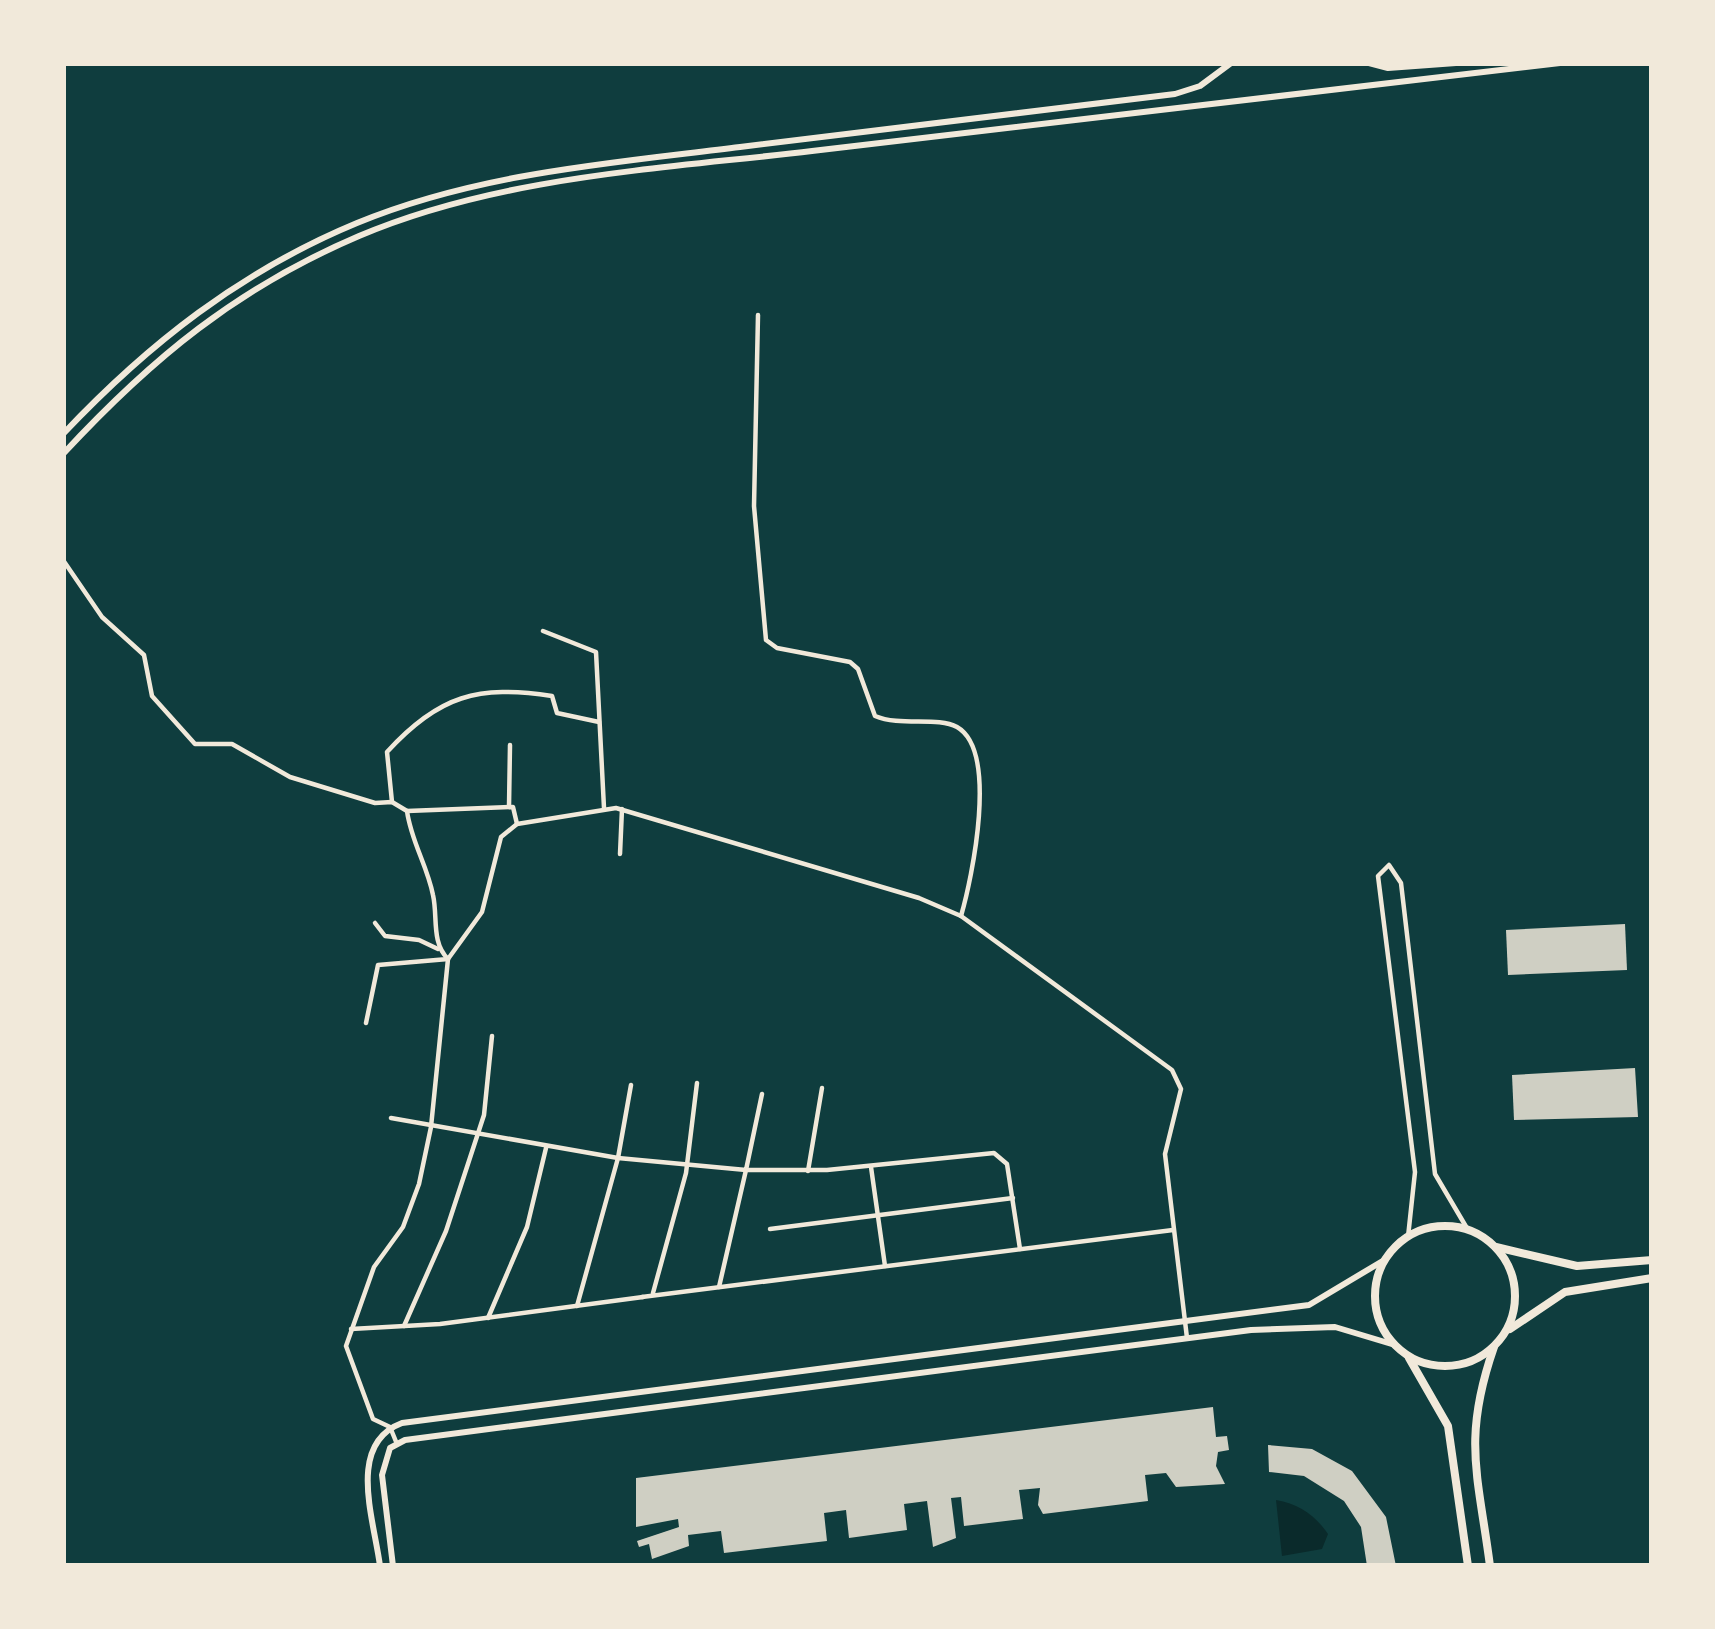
<svg xmlns="http://www.w3.org/2000/svg" width="1715" height="1629" viewBox="0 0 1715 1629" font-family="Lato,sans-serif">
<style>
.water{fill:#0a2a2b}
.building{fill:#cfcfc3}
.lines{fill:none;stroke-linecap:round;stroke-linejoin:round}
.minor{stroke:#f1e9da;stroke-width:4.5}
.tertiary{stroke:#f1e9da;stroke-width:6}
.secondary{stroke:#f1e9da;stroke-width:6}
.primary{stroke:#f1e9da;stroke-width:8}
</style>
<rect width="100%" height="100%" fill="#0f3d3e"/>
<path class="water" d="M1276,1500C1299,1504 1315,1515 1328,1534L1322,1549L1282,1556Z"/>
<g class="building">
<polygon points="1625,924 1627,970 1508,975 1506,930"/>
<polygon points="1635,1068 1638,1117 1514,1120 1512,1075"/>
<polygon points="1213,1407 1216,1437 1227,1436 1229,1450 1218,1452 1216,1466 1225,1484 1176,1487 1166,1473 1145,1475 1148,1501 1043,1514 1038,1505 1040,1488 1019,1490 1023,1519 964,1526 961,1497 951,1498 956,1538 933,1547 927,1501 904,1504 907,1530 849,1538 846,1510 824,1513 827,1541 724,1553 721,1531 688,1535 689,1546 652,1559 649,1544 639,1547 637,1541 679,1527 678,1519 636,1527 636,1478"/>
<polygon points="1268,1445 1312,1449 1352,1471 1386,1517 1396,1566 1367,1566 1361,1527 1344,1501 1304,1476 1269,1472"/>
</g>
<g class="lines">
<g class="minor">
<path d="M758,315L754,506L766,640L777,648L850,662L858,669L875,716C901,727 937,716 957,727C999,751 972,878 961,916"/>
<path d="M63,560L102,617L144,655L152,696L195,744H232L290,777L375,803L392,802L407,811C411,841 427,865 433,895C438,917 431,942 448,959L378,965L366,1023"/>
<polyline points="543,631 596,652 604,808"/>
<path d="M392,802L387,752C439,695 478,685 552,696L557,713L599,722"/>
<polyline points="509,807 510,745"/>
<polyline points="407,811 513,807 517,824"/>
<polyline points="620,854 622,809"/>
<polyline points="375,923 385,936 419,940 438,949"/>
<polyline points="391,1118 618,1158 746,1170 762,1094"/>
<polyline points="871,1167 885,1266"/>
<polyline points="808,1171 822,1088"/>
<polyline points="770,1229 1013,1198"/>
<polyline points="1408,1237 1415,1172 1378,876 1389,865 1401,883 1435,1174 1468,1230"/>
<polyline points="719,1287 746,1170 827,1170 994,1153 1007,1164 1020,1249"/>
<polyline points="653,1293 686,1173 697,1083"/>
<polyline points="642,1297 1173,1230"/>
<polyline points="577,1306 618,1158 631,1085"/>
<polyline points="488,1318 527,1227 546,1148"/>
<polyline points="404,1326 446,1231 484,1115 492,1036"/>
<polyline points="351,1329 440,1324 643,1297"/>
<polyline points="397,1444 390,1427 373,1419 346,1346 374,1267 403,1227 419,1184 431,1127 448,959 482,912 501,837 517,824 616,808 919,898 961,916 1172,1070 1181,1089 1165,1154 1187,1338"/>
</g>
<g class="tertiary">
<path d="M380,1566C374,1519 346,1444 402,1423L1309,1305L1386,1259"/>
<polyline points="393,1566 382,1475 390,1448 405,1440 1251,1330 1335,1327 1395,1345"/>
</g>
<g class="secondary">
<polyline points="1369,63 1388,68 1456,63"/>
<path d="M63,434C148,344 241,271 357,223C478,173 612,163 740,147C885,129 1030,111 1175,94L1200,86L1231,63"/>
<path d="M63,454C152,358 237,288 359,236C500,176 662,169 812,151C1061,120 1311,94 1560,63"/>
</g>
<g class="primary">
<circle cx="1445" cy="1296" r="70"/>
<polyline points="1496,1247 1577,1266 1652,1260"/>
<polyline points="1510,1329 1565,1292 1652,1278"/>
<polyline points="1409,1358 1448,1426 1468,1566"/>
<path d="M1490,1566C1478,1474 1462,1439 1494,1347"/>
</g>
</g>
<rect width="1715" height="1629" fill="none" stroke="#f1e9da" stroke-width="132"/>
</svg>
